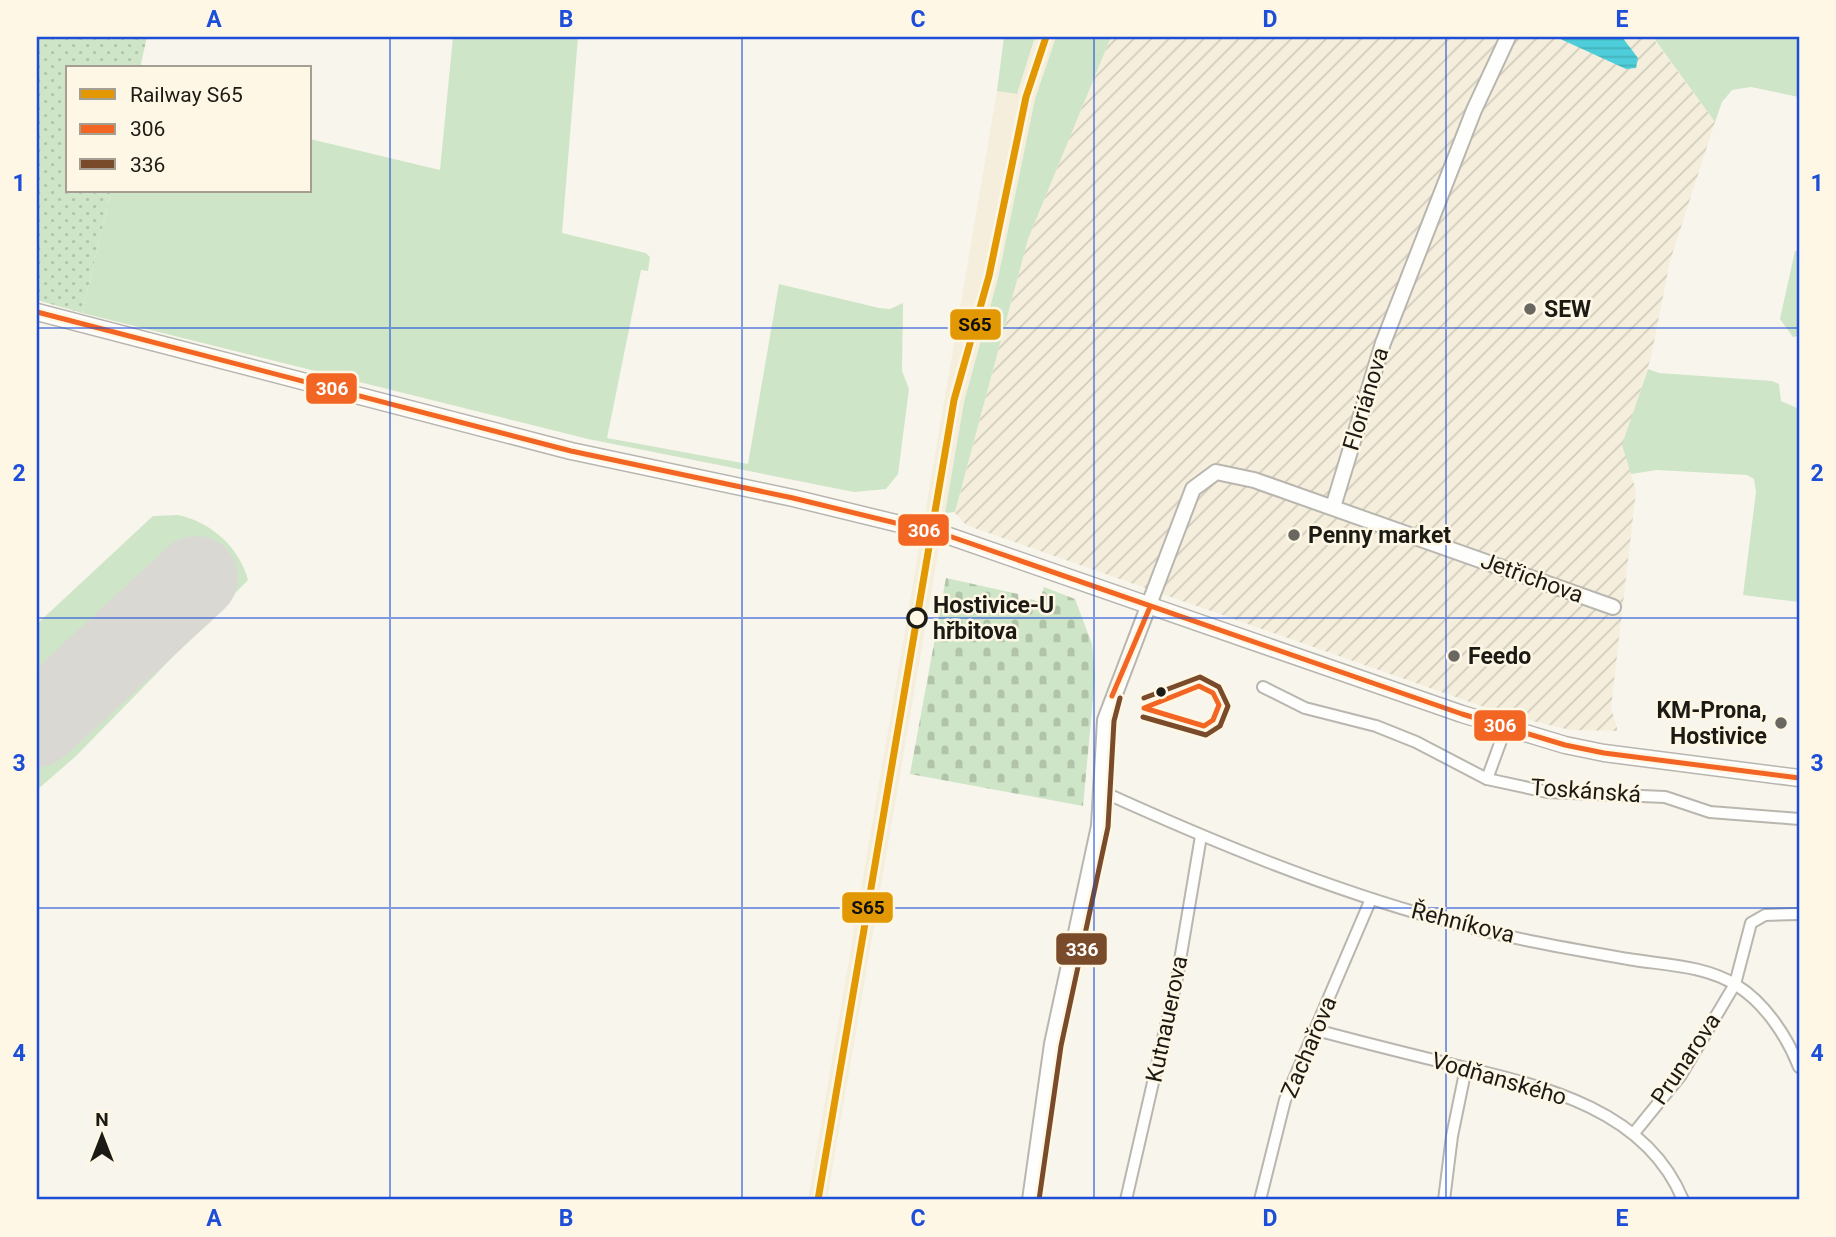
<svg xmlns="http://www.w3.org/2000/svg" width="1836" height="1237" viewBox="0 0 1836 1237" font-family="Roboto,sans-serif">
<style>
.built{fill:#f5eedc}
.industrial{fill:url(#industrial-furrows)}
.grass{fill:#cfe5c7}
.cemetery{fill:url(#cemetery-stones)}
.park{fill:url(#park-dots)}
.water{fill:url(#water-rules)}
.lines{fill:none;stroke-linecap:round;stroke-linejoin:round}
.runway{stroke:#dad8d3;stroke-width:84}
.minor-casing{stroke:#b9b6af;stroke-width:14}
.tertiary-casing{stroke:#b9b6af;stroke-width:18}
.secondary-casing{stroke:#b9b6af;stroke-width:19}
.minor{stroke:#fefefc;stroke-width:10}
.tertiary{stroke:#fefefc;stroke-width:14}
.secondary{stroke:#fefefc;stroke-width:16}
.bus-1-casing{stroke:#fef7e6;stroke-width:10}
.bus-2-casing{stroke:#fef7e6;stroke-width:10}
.bus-1{stroke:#f26522;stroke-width:5}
.bus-2{stroke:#7a4b2a;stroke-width:5}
.rail-1-casing{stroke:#fef7e6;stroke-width:12}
.rail-1{stroke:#e19802;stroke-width:7}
.grid{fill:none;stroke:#1d4ed8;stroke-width:2;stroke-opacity:0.55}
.poi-dot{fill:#696760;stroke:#fef7e6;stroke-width:2.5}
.stop-dot{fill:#fef7e6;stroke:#1c1a14;stroke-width:3.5}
.bus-dot{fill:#1c1a14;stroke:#fef7e6;stroke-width:2.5}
.labels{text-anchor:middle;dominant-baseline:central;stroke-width:5;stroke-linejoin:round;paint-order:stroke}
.poi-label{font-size:23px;font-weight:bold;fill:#1c1a14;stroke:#fef7e6;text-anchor:start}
.street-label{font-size:23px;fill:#1c1a14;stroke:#fef7e6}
.stop-label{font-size:23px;font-weight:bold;fill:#1c1a14;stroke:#fef7e6;text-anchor:start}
.line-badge{stroke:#fef7e6;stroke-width:2.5}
.badge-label{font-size:19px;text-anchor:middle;font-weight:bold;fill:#fff}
.pale-badge-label{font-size:19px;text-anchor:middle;font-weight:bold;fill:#111}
.neatline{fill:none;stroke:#1d4ed8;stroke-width:2.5}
.grid-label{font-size:23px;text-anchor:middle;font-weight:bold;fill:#1d4ed8}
</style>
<defs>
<pattern id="industrial-furrows" width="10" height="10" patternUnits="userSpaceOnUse" patternTransform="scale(1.75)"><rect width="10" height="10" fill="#f5eedc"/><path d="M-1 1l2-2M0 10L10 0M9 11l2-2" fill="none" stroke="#d1ccbc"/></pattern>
<pattern id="cemetery-stones" width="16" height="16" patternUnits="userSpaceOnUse" patternTransform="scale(1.75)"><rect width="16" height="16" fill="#cfe5c7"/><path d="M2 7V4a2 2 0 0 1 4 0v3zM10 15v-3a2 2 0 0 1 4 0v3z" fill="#b1c4aa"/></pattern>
<pattern id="park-dots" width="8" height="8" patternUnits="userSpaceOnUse" patternTransform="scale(1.75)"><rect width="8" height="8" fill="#cfe5c7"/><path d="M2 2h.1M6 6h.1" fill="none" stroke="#b1c4aa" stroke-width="1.8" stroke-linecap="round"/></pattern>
<pattern id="water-rules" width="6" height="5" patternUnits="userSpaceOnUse" patternTransform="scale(1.75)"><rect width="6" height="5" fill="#4eceda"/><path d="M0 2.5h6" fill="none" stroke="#44b0ba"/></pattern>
</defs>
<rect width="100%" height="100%" fill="#f8f5ec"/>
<polygon class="built" points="1035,37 1056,37 1035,99 998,278 964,402 827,1200 808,1200 997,91 1017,94"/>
<polygon class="industrial" points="1111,37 1652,37 1715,122 1670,261 1651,357 1623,445 1636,491 1611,708 1618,731 1570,730 1504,714 966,525 955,513 1028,239"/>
<g class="grass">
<polygon points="453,37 578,37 562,233 646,253 650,257 648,271 641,270 607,438 748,464 779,284 879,308 890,309 903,303 902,371 909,389 898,474 886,489 854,492 588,439 82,313 111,191 310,191 310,139 440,170"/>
<polygon points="1004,37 1035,37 1017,94 997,91"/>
<polygon points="1056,37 1111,37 1028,239 955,512 945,513 964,402 998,278 1035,99"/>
<polygon points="1653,37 1799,37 1799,97 1751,87 1732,90 1722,102 1715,122"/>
<polygon points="1795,251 1799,251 1799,336 1793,337 1780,319"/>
<polygon points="1648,369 1659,373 1772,381 1779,384 1781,401 1799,409 1799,602 1743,595 1756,492 1754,479 1747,475 1657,470 1631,474 1622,445"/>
<path d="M178,515C211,522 239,547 248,580L76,756L37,790V624L153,516Z"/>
</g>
<polygon class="cemetery" points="946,578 1018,594 1019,603 1025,605 1031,599 1039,602 1044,587 1075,599 1092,644 1095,678 1083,806 910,774"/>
<polygon class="park" points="37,37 147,37 140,68 68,68 68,191 111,191 82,313 37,300"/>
<polygon class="water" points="1556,37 1622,37 1638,58 1636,68 1626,69"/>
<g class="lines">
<polyline class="runway" points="37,725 196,578"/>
<g class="minor-casing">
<g id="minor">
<polyline points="1263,687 1305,708 1376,726 1416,742 1487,779 1547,792 1665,797 1710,812 1799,819"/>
<polyline points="1487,779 1506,727"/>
<path d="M1101,791C1211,841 1325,888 1442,920C1502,937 1566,948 1628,959C1663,965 1704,965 1736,985C1764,1002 1787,1036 1799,1067"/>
<path d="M1316,1030C1361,1042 1405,1053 1450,1064C1538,1085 1645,1107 1683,1200"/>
<polyline points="1634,1133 1681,1075 1735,984 1751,923 1765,915 1799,914"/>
<polyline points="1126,1200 1177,978 1201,836"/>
<polyline points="1260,1200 1285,1100 1371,899"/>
<polyline points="1444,1200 1452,1136 1466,1068"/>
</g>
</g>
<g class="tertiary-casing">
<g id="tertiary">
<polyline points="1333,507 1383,343 1474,110 1508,37"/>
<polyline points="1030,1200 1052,1044 1099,826 1105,720 1193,489 1216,472 1254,480 1613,607"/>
</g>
</g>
<g class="secondary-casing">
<polyline id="secondary" points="37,312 571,451 793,498 949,536 1462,714 1565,745 1604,753 1799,778"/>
</g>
<use href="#minor" class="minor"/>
<use href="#tertiary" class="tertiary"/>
<use href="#secondary" class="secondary"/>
<g class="bus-1-casing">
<g id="bus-1">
<polyline points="37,312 571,451 793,498 949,536 1462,714 1565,745 1604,753 1799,778"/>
<polygon points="1199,686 1213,693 1219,705 1213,720 1204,726 1144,708"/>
<polyline points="1112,696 1150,607"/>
</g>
</g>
<g class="bus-2-casing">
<g id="bus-2">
<polyline points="1143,717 1206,735 1220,726 1228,706 1219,687 1200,677 1144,698"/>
<polyline points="1039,1200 1061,1046 1108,827 1114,721 1120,698"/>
</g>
</g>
<use href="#bus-1" class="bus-1"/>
<use href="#bus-2" class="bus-2"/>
<g class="rail-1-casing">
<polyline id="rail-1" points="818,1200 954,400 989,276 1026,97 1046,37"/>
</g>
<use href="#rail-1" class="rail-1"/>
</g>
<path class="grid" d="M390,37V1200M742,37V1200M1094,37V1200M1446,37V1200M37,328H1799M37,618H1799M37,908H1799"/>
<g class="poi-dot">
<circle cx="1530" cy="309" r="7"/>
<circle cx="1294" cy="535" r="7"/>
<circle cx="1454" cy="656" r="7"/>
<circle cx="1781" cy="723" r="7"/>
</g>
<circle class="stop-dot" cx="917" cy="618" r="9"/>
<circle class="bus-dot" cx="1161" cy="692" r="6"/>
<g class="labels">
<g class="poi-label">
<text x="1544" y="309">SEW</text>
<text x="1308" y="535">Penny market</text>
<text x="1468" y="656">Feedo</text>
<text x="1767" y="710" text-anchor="end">KM-Prona,<tspan x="1767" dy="26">Hostivice</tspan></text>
</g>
<g class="street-label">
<text transform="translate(1366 399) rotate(-73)">Floriánova</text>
<text transform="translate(1532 578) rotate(20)">Jetřichova</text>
<text transform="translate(1586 791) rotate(4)">Toskánská</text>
<text transform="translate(1463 923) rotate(14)">Řehníkova</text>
<text transform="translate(1167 1019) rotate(-78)">Kutnauerova</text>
<text transform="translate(1309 1047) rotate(-67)">Zachařova</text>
<text transform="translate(1686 1059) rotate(-56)">Prunarova</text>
<text transform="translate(1499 1079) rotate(16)">Vodňanského</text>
</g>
<g class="stop-label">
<text x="933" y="605">Hostivice-U<tspan x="933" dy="26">hřbitova</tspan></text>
</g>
</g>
<g class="line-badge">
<rect x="949" y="308" width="53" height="33" rx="7" fill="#e19802"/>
<rect x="305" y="372" width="53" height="33" rx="7" fill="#f26522"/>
<rect x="897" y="513" width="53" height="34" rx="7" fill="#f26522"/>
<rect x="1473" y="709" width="54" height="33" rx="7" fill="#f26522"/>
<rect x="841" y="891" width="53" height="33" rx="7" fill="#e19802"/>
<rect x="1055" y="932" width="53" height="34" rx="7" fill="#7a4b2a"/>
</g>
<g class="badge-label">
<text x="332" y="395">306</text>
<text x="924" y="537">306</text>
<text x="1500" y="732">306</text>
<text x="1082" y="956">336</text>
</g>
<g class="pale-badge-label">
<text x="975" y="331">S65</text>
<text x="868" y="914">S65</text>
</g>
<rect width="1836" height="1237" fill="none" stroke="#fef7e6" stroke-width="77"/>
<rect x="66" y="66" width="245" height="126" fill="#fef7e6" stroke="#a49f92" stroke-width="2"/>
<rect x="80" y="89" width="35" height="10" fill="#e19802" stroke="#a49f92" stroke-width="2"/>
<text x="130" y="102" font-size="21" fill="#1c1a14">Railway S65</text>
<rect x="80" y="124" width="35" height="10" fill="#f26522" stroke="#a49f92" stroke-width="2"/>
<text x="130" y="136" font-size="21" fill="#1c1a14">306</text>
<rect x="80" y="159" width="35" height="10" fill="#7a4b2a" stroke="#a49f92" stroke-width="2"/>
<text x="130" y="172" font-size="21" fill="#1c1a14">336</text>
<g transform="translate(102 1136)" stroke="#fef7e6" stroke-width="5" paint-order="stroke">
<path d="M0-5L12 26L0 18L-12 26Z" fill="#1c1a14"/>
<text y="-10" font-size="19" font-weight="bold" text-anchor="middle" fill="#1c1a14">N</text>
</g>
<rect x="38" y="38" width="1760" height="1160" class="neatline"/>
<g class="grid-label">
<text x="214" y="27">A</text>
<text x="566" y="27">B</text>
<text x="918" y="27">C</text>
<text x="1270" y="27">D</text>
<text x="1622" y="27">E</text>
<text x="19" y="191">1</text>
<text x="1817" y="191">1</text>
<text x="19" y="481">2</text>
<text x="1817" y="481">2</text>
<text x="19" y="771">3</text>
<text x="1817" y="771">3</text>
<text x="19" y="1061">4</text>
<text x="1817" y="1061">4</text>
<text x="214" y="1226">A</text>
<text x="566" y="1226">B</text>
<text x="918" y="1226">C</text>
<text x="1270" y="1226">D</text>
<text x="1622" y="1226">E</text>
</g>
</svg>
